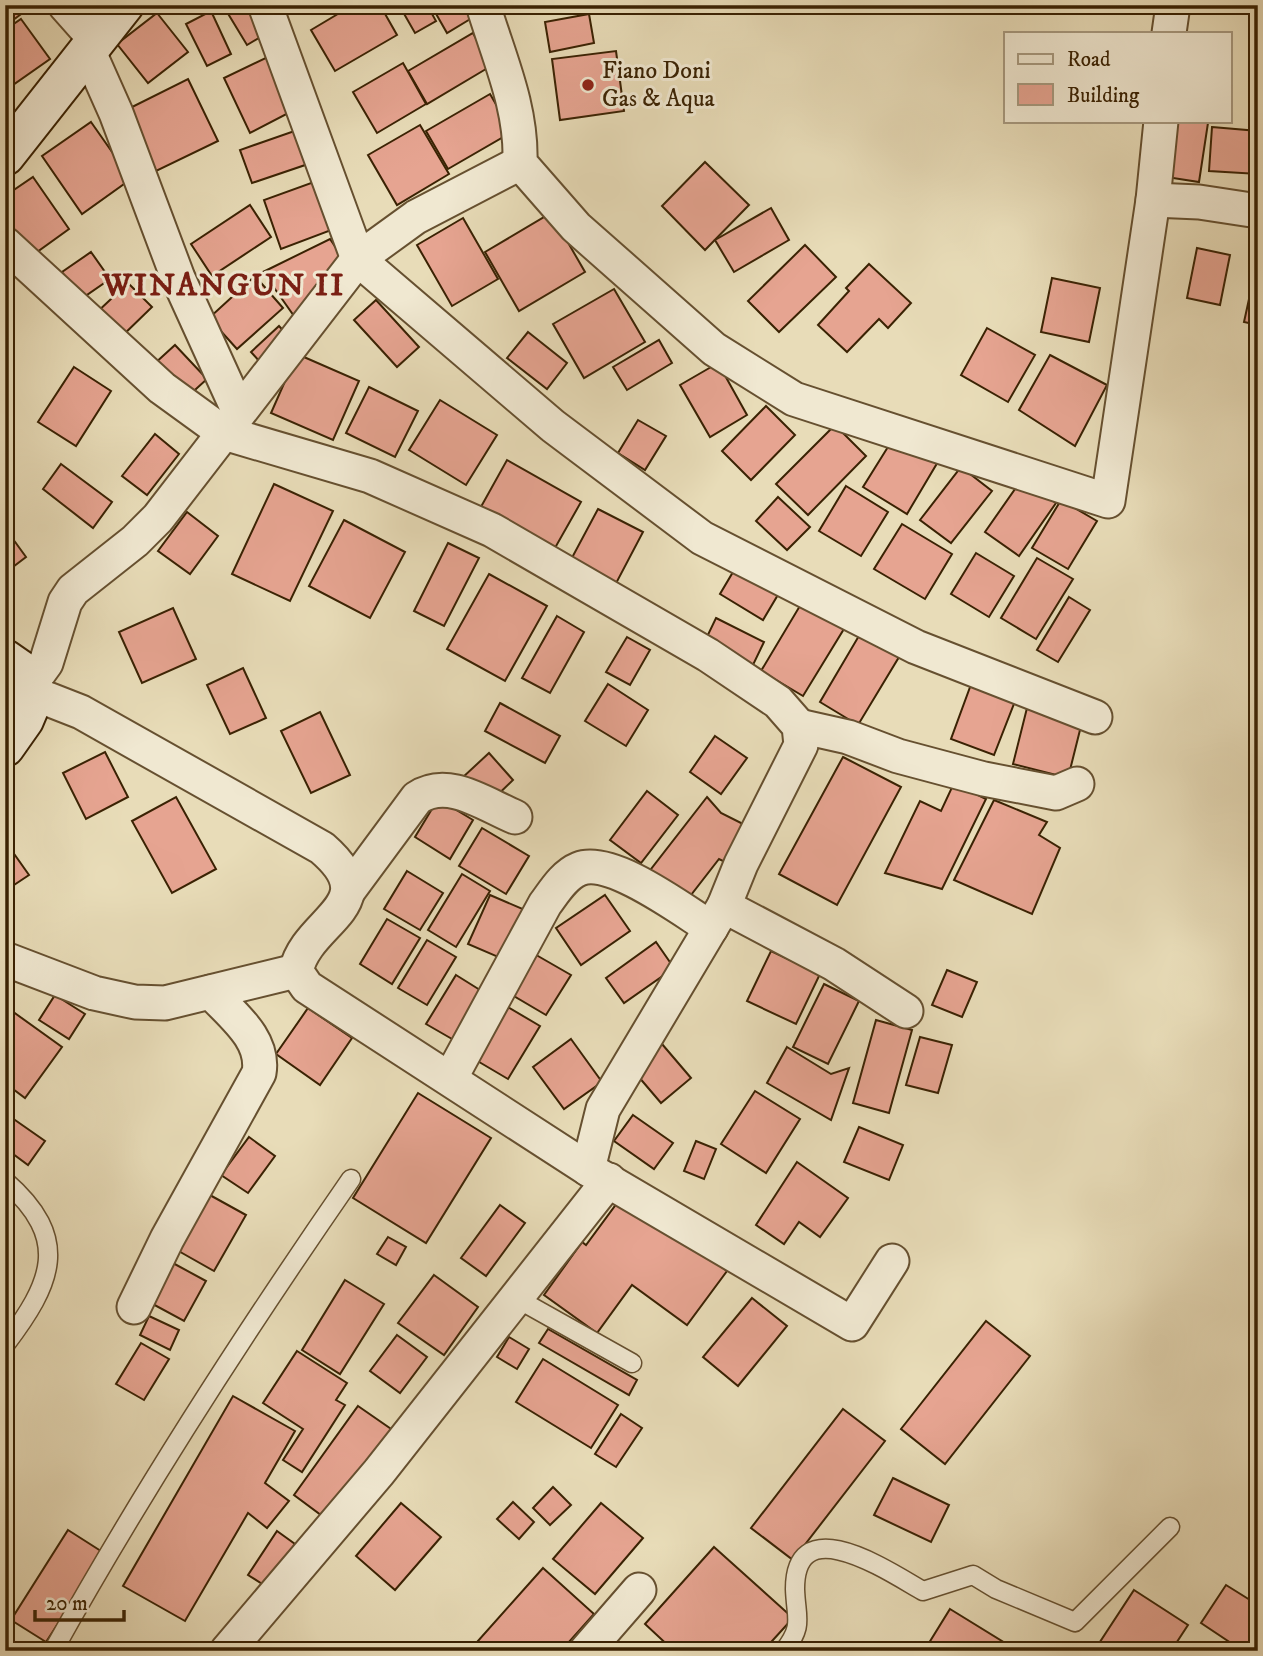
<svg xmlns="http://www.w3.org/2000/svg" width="1263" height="1656" viewBox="0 0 1263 1656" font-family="'IM FELL DW Pica',serif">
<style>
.building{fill:#e6a491;stroke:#3a2203;stroke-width:2}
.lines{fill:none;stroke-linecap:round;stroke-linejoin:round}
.lane-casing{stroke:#665030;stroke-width:21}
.street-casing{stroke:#665030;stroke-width:37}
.secondary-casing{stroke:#3a2203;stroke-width:42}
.lane{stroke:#f0e8d1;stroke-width:18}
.street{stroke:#f0e8d1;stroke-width:33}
.secondary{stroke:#f0e8d1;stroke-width:38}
.poi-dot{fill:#8f2418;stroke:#f0e8d1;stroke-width:2.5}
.labels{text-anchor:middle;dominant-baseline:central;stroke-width:6;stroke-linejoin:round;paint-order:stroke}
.poi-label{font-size:24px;fill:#3a2203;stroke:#f0e8d1;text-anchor:start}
.district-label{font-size:32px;font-weight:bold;letter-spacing:2px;fill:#7a1f14;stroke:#f0e8d1}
</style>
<rect width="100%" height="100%" fill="#e8dcb8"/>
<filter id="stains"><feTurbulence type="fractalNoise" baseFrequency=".00286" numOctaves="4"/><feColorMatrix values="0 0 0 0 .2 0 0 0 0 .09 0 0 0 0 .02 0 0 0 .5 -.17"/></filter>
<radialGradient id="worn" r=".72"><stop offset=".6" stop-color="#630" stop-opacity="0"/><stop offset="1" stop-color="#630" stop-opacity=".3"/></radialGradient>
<g class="building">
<polygon points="5,5 31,5 32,6 5,26"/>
<polygon points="179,5 194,5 184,12"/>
<polygon points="227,5 253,5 269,32 247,45 224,7"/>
<polygon points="353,5 380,5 397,35 335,71 311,30"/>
<polygon points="399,5 427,5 436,21 415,33"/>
<polygon points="431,5 465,5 472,18 447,33"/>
<polygon points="211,11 231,54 207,66 186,24"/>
<polygon points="157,13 188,52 148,83 117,44"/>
<polygon points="589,14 594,43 550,52 545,22"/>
<polygon points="21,19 50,59 10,87 5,80 5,30"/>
<polygon points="473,33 491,66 427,104 408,71"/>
<polygon points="616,51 624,111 560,120 552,59"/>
<polygon points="274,54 300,107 250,133 224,78"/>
<polygon points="403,63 426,104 377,133 353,92"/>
<polygon points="188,79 218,141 154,172 124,111"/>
<polygon points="490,94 512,132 448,169 426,131"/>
<polygon points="1169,121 1208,123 1199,182 1160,176"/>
<polygon points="91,122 131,179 82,214 42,156"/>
<polygon points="420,125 449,174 397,205 368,155"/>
<polygon points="1212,127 1258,131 1258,174 1209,171"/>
<polygon points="303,128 314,162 252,183 240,150"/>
<polygon points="705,162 749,205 705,250 662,206"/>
<polygon points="33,177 69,229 26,260 5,230 5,196"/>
<polygon points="325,178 342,226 281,249 264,200"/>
<polygon points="250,205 271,237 212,276 191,244"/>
<polygon points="771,208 789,240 734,272 715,240"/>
<polygon points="551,213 585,272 519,311 485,252"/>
<polygon points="463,218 498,279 452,306 417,245"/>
<polygon points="330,239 349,267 294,316 263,272"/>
<polygon points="805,245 836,277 779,332 748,301"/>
<polygon points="1197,248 1230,255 1220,305 1187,298"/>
<polygon points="91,252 110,279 81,299 62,272"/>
<polygon points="869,264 911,303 888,328 879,319 847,352 818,325 849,291 846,288"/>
<polygon points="1256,267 1258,267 1258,325 1244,322"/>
<polygon points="255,276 283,308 237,349 209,318"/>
<polygon points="1052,278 1100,288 1089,342 1041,332"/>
<polygon points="128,283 152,307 118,340 94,315"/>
<polygon points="614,289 645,342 584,378 553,324"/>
<polygon points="5,296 13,305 5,312"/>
<polygon points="376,300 419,347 397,367 354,320"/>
<polygon points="279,326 289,337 260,362 251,352"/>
<polygon points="987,328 1035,355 1008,402 961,375"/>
<polygon points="528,332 567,363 547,389 507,358"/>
<polygon points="659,340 672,363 627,390 613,367"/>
<polygon points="175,345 207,379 185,399 153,365"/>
<polygon points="297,354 359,381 333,440 271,413"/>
<polygon points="1050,355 1107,385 1075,446 1019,410"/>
<polygon points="718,363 747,415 710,437 680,385"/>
<polygon points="74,367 111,391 76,446 38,422"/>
<polygon points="369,387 418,411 395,457 346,433"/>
<polygon points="440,400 497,435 466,485 409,450"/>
<polygon points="766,406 795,435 751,480 722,451"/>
<polygon points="638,420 666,436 645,470 618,453"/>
<polygon points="835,425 866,456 808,515 776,484"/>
<polygon points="155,434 179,454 147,495 122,476"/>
<polygon points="896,434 939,460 907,514 863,487"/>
<polygon points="507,460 581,502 551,555 477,514"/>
<polygon points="61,464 112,502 93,528 43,489"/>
<polygon points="961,467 992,491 951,543 920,520"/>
<polygon points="1022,479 1056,503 1019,556 985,532"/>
<polygon points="274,484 333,511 290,601 232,574"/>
<polygon points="846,486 888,512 861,556 819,531"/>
<polygon points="778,497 810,527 787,550 756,521"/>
<polygon points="1061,500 1097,521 1068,569 1032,548"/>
<polygon points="598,509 643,532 612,591 567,567"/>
<polygon points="187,512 218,536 190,574 158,551"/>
<polygon points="344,520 405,552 370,618 309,586"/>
<polygon points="902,524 952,554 925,599 874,569"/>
<polygon points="5,528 26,557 5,573"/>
<polygon points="448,543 479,558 444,626 414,611"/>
<polygon points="976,553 1014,576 989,617 951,594"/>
<polygon points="1037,558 1073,579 1036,639 1001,618"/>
<polygon points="736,567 779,593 763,620 720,594"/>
<polygon points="489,574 547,606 505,681 447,649"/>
<polygon points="807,594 850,619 803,696 761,671"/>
<polygon points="1069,597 1090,610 1058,662 1037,650"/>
<polygon points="173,608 196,659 142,683 119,632"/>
<polygon points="557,616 584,632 550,693 522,678"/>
<polygon points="716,618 764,642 752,667 704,643"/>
<polygon points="860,634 899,657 858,725 820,702"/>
<polygon points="627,637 650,650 630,685 606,672"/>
<polygon points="243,668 266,718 230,734 207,685"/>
<polygon points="973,679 1017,696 994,755 951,739"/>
<polygon points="608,684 648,710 626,746 585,721"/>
<polygon points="500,703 560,736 545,763 485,731"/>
<polygon points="1028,704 1083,718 1068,778 1013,764"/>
<polygon points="320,712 350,775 311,793 281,731"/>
<polygon points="715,736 747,758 721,794 690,772"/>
<polygon points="105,752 128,797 86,819 63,773"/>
<polygon points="489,753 513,780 487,805 462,778"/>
<polygon points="843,757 901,787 837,905 779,874"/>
<polygon points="954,783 986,799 942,889 885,873 920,801 941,811"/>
<polygon points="647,791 678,815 641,863 610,840"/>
<polygon points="176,797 216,869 172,893 132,821"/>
<polygon points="707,797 721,813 747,826 727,863 719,859 684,904 641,882"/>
<polygon points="438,799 473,820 450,859 415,837"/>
<polygon points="994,800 1047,822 1039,835 1060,848 1032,914 954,880"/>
<polygon points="482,828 529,856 506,894 459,866"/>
<polygon points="5,841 29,875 5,891"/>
<polygon points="407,871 443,893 420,930 384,909"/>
<polygon points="462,874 490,891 456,947 428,930"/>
<polygon points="490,895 532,913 510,962 468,944"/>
<polygon points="605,895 630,931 581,965 556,928"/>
<polygon points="387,919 420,938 392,984 360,964"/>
<polygon points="427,940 456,957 427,1005 398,988"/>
<polygon points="656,942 674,968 624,1003 606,978"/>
<polygon points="771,951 820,974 796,1024 747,1001"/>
<polygon points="531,952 571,975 546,1015 507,992"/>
<polygon points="947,970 977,982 962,1017 932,1005"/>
<polygon points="456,975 488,995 459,1043 426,1024"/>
<polygon points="824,984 859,1001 828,1064 793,1047"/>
<polygon points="55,995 85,1014 69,1039 39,1020"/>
<polygon points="501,1003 540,1026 508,1079 469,1056"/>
<polygon points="5,1006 62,1047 25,1098 5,1083"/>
<polygon points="308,1008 352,1038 320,1085 276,1054"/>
<polygon points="876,1020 912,1030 889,1113 853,1103"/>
<polygon points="920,1037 952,1045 938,1093 906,1085"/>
<polygon points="571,1039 602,1082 564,1109 533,1067"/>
<polygon points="662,1044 691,1078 661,1103 632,1069"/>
<polygon points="787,1047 831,1074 849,1068 831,1120 767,1083"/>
<polygon points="755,1091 800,1119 766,1173 721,1144"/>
<polygon points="418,1093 491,1138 426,1243 353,1198"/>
<polygon points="5,1113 45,1141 28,1165 5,1148"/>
<polygon points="633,1115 673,1143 654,1169 614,1141"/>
<polygon points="859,1127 903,1145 889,1180 844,1162"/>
<polygon points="249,1137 275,1156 248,1193 221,1175"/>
<polygon points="696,1141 716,1149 704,1179 684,1171"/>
<polygon points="797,1162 848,1198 820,1237 799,1222 784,1244 756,1225"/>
<polygon points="208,1194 246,1215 214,1271 175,1249"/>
<polygon points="623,1195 727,1271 687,1325 632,1285 597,1333 544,1295 582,1242 586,1245"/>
<polygon points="500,1205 525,1223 486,1276 461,1258"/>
<polygon points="388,1237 406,1247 396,1265 377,1254"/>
<polygon points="171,1262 206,1281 184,1321 149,1302"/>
<polygon points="434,1275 478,1307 444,1355 398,1323"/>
<polygon points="345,1280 384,1304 340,1374 302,1350"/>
<polygon points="752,1298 787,1326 738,1386 703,1357"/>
<polygon points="149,1316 179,1330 170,1350 140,1335"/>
<polygon points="986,1321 1030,1356 945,1464 901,1429"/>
<polygon points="548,1329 637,1380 629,1395 539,1343"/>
<polygon points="397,1335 427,1357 400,1393 370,1371"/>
<polygon points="509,1337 529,1349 517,1369 497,1357"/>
<polygon points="141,1343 169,1359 144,1400 116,1384"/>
<polygon points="297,1351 347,1383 336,1400 345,1405 302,1472 283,1460 303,1429 263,1403"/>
<polygon points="543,1359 618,1405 591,1448 516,1402"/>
<polygon points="233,1396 295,1431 265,1483 289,1501 267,1528 248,1513 185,1621 123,1586"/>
<polygon points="358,1406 394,1431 329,1521 294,1495"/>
<polygon points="843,1409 885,1441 793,1560 751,1528"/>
<polygon points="621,1414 642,1428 616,1467 595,1454"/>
<polygon points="893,1478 949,1505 931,1542 874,1515"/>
<polygon points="553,1487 571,1505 550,1525 533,1508"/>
<polygon points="513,1502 534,1522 519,1539 497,1519"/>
<polygon points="401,1503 441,1537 395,1590 356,1556"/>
<polygon points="601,1503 643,1538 595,1594 553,1559"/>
<polygon points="68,1530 104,1553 46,1642 11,1620"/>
<polygon points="277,1531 295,1544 267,1587 248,1575"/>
<polygon points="714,1547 793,1618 763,1651 674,1651 645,1624"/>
<polygon points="5,1556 9,1556 5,1596"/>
<polygon points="543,1568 594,1614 561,1651 469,1651"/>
<polygon points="1226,1585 1258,1605 1258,1651 1243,1651 1201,1623"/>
<polygon points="1134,1590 1188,1625 1171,1651 1094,1651"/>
<polygon points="950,1609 1018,1651 924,1651"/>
</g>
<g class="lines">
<g class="lane-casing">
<g id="lane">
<path d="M5,1181C72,1239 52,1283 5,1345"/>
<polyline points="516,1298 632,1363"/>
<path d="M53,1651C144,1488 245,1332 351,1179"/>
<path d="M784,1651C804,1625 796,1619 795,1589C795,1507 891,1573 923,1591L973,1575L996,1589L1075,1622L1170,1527"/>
</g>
</g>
<g class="street-casing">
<g id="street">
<polyline points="65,5 96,40"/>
<polyline points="265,5 358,259 373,272 553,426 702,538 916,647 1095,717"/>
<path d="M483,5C499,58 522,107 520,163L576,227L714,349L794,399L1108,501L1153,200L1161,121"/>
<polyline points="1169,33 1173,5"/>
<polyline points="88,50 116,113 178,278 239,412"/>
<polyline points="1153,200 1199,202 1258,211"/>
<polyline points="5,244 162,388 224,433 370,476 492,530 708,655 778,702 799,726 801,745 741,864 724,906 603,1109 588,1169"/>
<polyline points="33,681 46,663 65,602 73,590 135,541 158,518 358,259 416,217 520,163"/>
<path d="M35,694L81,712L322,848C388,905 307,919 296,971L307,987L588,1169L852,1324L892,1261"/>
<polyline points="799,726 848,737 898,756 984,779 1056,793 1077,784"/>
<path d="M349,890L417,798C448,777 484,804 515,817"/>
<polyline points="724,906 834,964 906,1011"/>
<polyline points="5,959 94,993 135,1002 165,1003 296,971"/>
<path d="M451,1077L545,904C554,892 564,875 579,869C611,856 682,910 711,928"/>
<path d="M134,1307L167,1239L259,1073C265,1039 232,1015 211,992"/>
<polyline points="227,1651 379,1472 609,1180"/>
<polyline points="586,1651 639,1590"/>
</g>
</g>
<g class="secondary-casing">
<g id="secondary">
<polyline points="5,156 124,5"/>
<polyline points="5,659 28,675 35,694 24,720 5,747"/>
</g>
</g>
<use href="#lane" class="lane"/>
<use href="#street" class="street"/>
<use href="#secondary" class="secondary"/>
</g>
<circle class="poi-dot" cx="588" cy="85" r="7"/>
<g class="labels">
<g class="poi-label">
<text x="602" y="71">Fiano Doni<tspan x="602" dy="28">Gas &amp; Aqua</tspan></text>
</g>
<g class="district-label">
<text x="224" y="286">WINANGUN II</text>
</g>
</g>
<rect width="1263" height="1656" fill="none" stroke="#e8dcb8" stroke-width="28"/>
<rect x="7" y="7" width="1249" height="1642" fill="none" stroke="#3a2203" stroke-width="3.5"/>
<rect x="14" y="14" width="1235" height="1628" fill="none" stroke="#3a2203" stroke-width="2"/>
<rect x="1004" y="32" width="228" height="91" fill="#f0e8d1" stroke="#a7997f" stroke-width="2"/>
<rect x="1018" y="54" width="35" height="10" fill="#f0e8d1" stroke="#a7997f" stroke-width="2"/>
<text x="1067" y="66" font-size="21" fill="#3a2203">Road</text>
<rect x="1018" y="84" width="35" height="21" fill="#e6a491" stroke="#a7997f" stroke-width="2"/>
<text x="1067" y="102" font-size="21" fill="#3a2203">Building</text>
<path d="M35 1610v10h89v-10" fill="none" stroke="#3a2203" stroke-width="3.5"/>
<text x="46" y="1610" font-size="21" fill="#3a2203" stroke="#f0e8d1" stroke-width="5" paint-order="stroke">20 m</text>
<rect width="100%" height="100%" filter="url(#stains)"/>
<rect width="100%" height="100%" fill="url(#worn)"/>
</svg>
